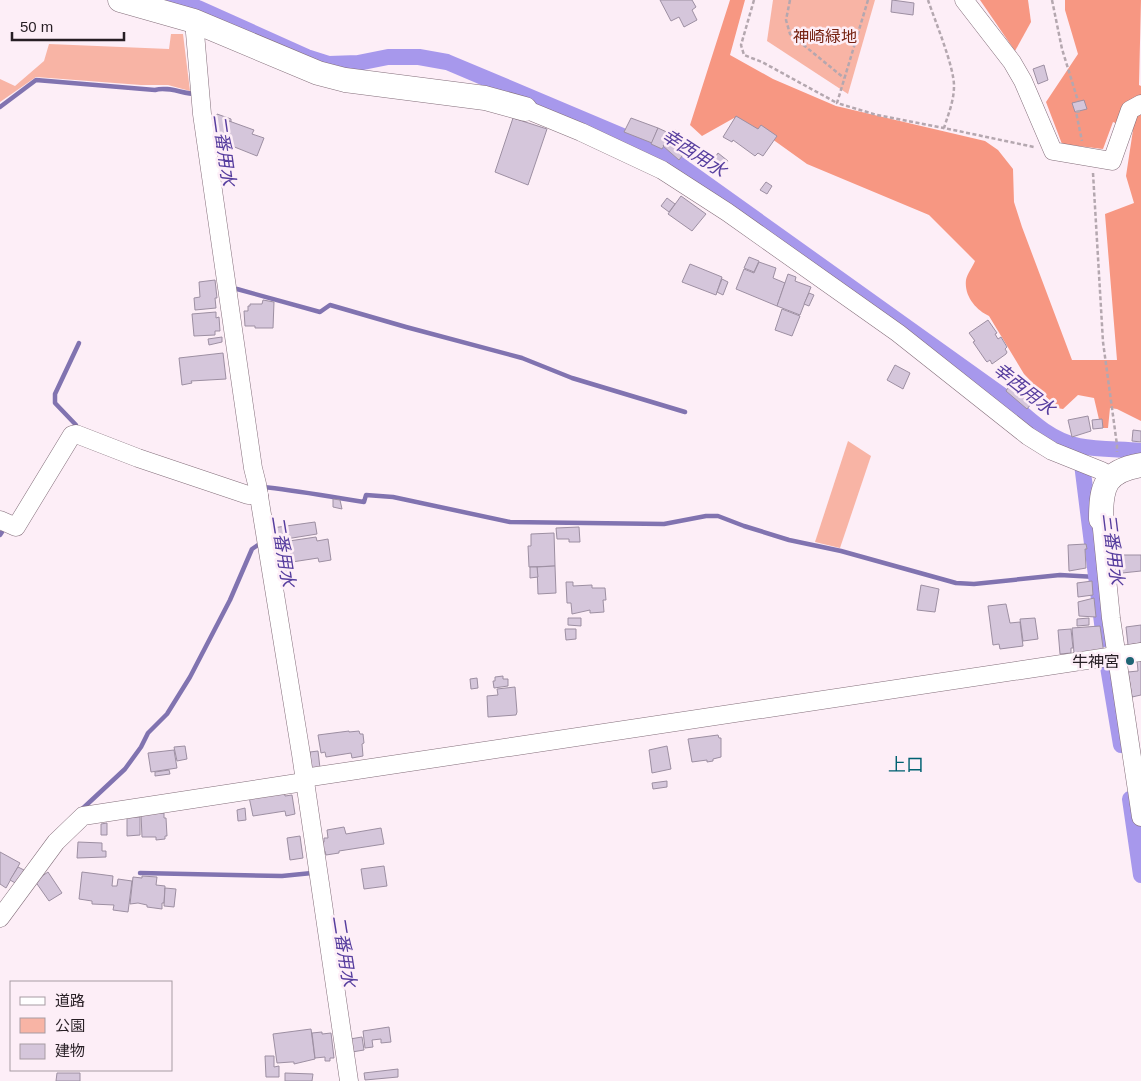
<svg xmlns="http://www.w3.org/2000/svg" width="1141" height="1081" viewBox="0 0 1141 1081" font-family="Helvetica,'Noto Sans JP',sans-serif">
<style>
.green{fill:#f8b4a5}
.forest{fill:#f79782}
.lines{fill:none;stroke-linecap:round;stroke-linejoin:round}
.stream{stroke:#8173b0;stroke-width:4.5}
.canal{stroke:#a798ec;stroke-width:16}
.building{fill:#d5c6db;stroke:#9d8fa2}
.street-casing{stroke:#836e7a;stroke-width:19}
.secondary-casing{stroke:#836e7a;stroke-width:25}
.path{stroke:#b4a7af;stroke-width:2.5;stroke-dasharray:4 2.5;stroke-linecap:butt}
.street{stroke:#fff;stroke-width:18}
.secondary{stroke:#fff;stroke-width:24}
.poi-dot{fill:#1e6574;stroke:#fdeef7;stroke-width:2}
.labels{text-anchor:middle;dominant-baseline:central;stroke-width:5;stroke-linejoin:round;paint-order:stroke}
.park-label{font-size:16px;fill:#752110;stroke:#fdeef7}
.poi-label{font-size:16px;fill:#271e24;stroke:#fdeef7;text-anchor:end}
.water-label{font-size:18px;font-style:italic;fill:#563d9e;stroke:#fdeef7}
.neighbourhood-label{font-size:18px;fill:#006172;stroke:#fdeef7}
</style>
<rect width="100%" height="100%" fill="#fdeef7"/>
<g class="green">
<polygon points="773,0 875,0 848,94 767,41"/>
<polygon points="171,34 183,34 190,91 168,85 141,85 36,77 0,102 0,79 15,86 44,61 49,44 169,49"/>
<polygon points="848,441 871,456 840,548 815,542"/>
</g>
<g class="forest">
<path d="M730,0H745L730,55L773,79L836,106L985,141L998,150L1013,169L1014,202L1022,227L1072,360H1117L1105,214L1134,203L1126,176L1133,130L1113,122L1103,149L1062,144L1046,102L1078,54L1065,10V0H1141L1139,85L1141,86V421L1117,409L1110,408L1108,428H1101L1094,398L1078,395L1063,409L1057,408L1024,374L989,316C976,310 964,296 966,280C967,274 973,266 975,261L929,215L807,164L761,131L734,118L702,136L690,125Z"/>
<polygon points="980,0 1028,0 1031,22 1015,51"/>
</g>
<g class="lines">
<g class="stream">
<path d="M0,107L36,80L155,90C168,86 183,94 196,94"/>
<polyline points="237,289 320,312 330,305 406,327 522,358 572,378 685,412"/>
<polyline points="76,430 76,425 55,403 55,394 79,343"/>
<path d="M262,487C296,490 330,497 364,502L366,495L393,497L510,522L664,524L706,516H718L744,526L789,540L841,551L956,583L974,584L1060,575L1096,577"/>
<polyline points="0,535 2,532"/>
<polyline points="80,811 125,769 141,747 148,733 167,714 190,677 230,600 252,549 261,543"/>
<polyline points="140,873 282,876 312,873"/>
</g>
<g class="canal">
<path d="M174,0L198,8L307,57L329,64L358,63L388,57H419L447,62L663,153L1003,396C1026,416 1048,440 1079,446C1099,450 1121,449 1141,451"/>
<polyline points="1082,464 1104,639"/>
<polyline points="1107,661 1121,745"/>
<polyline points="1130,799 1141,875"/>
</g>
</g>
<g class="building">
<polygon points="660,0 692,0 696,7 692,10 697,20 684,27 679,17 671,21"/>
<polygon points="892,0 914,3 913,15 891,12"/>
<polygon points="1044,65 1048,80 1038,84 1033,69"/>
<polygon points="1084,100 1087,109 1075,112 1072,103"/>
<polygon points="217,114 231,119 231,122 229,121 222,140 214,137 216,128 212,127"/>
<polygon points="736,116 758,129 761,125 777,136 763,156 758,153 755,156 733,140 732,142 723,137"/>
<polygon points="513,118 547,129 528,185 495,172"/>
<polygon points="631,118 658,128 652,143 624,132"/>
<polygon points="229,121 254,130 252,134 264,138 257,156 222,142"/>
<polygon points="658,128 671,134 662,149 651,144"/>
<polygon points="675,130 695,146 691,152 688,150 686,151 679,160 663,146"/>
<polygon points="718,153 728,161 724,166 714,159"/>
<polygon points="766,182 772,186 767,194 760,190"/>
<polygon points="681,196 706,214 692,231 668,214"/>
<polygon points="667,198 675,204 669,212 661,206"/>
<polygon points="749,257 759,261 754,272 744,268"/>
<polygon points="759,262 776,268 773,278 785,283 777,306 736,289 744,269 754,273"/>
<polygon points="690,264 722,277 716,295 682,282"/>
<polygon points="788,274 796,277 795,281 811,287 800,315 777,306"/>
<polygon points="722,279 728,282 723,295 717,292"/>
<polygon points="215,280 217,298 215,298 216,308 195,310 194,298 200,297 199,282"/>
<polygon points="809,293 814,295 809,306 804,304"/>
<polygon points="263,300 274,302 273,328 255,328 255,326 245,326 244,311 248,311 248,306 250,306 250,304 262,304"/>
<polygon points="782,309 800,316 792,336 775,330"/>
<polygon points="216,312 216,318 219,317 220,331 215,331 215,335 194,336 192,314"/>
<polygon points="988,320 997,333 995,334 998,339 1001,337 1007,347 1005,349 1007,352 1006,354 992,364 990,360 987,362 986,361 973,342 975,341 969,333"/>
<polygon points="222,337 222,342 209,345 208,339"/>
<polygon points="223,353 226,379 191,381 192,383 182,385 179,358"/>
<polygon points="895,365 910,373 903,389 887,380"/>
<polygon points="1019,376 1030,385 1026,389 1031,384 1039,391 1034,397 1036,398 1027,409 1006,391 1013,379 1015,380"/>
<polygon points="1088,416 1091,431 1072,437 1068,420"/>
<polygon points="1102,419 1103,428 1093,429 1092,420"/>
<polygon points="1133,430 1141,431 1141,442 1132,441"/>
<polygon points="333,499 340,500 342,509 333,507"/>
<polygon points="315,522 317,534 286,539 291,570 278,572 272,528"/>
<polygon points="579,527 580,542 569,542 569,539 557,539 556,528"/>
<polygon points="554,533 555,566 529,567 528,546 531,546 531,534"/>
<polygon points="316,537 317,541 328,539 331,560 319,562 318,558 292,562 289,541"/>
<polygon points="1086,544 1087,549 1085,549 1086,568 1069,571 1068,545"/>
<polygon points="1121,555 1141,555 1141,571 1122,573"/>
<polygon points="555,566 556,593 538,594 537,567"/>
<polygon points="530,567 537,567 538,577 530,578"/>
<polygon points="1092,581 1093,595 1078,597 1077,583"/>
<polygon points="566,582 573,582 573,586 592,585 592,588 605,588 606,600 603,600 604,612 590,613 590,610 572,614 571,603 567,603"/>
<polygon points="921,585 939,589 935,612 917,610"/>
<polygon points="1094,598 1096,617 1079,616 1078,602"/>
<polygon points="1006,604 1010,623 1020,622 1023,646 1000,649 999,644 993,645 988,606"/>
<polygon points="568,618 581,618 581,626 568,625"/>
<polygon points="1035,618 1038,639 1023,641 1020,619"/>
<polygon points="1089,618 1089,625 1077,626 1077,619"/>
<polygon points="1141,625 1141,643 1128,645 1126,627"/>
<polygon points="1100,626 1104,654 1083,657 1082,652 1074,653 1072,628"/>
<polygon points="565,629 576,629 576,639 566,640"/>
<polygon points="1071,629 1073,648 1071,648 1071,653 1060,654 1058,630"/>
<polygon points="1137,660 1141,660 1141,695 1132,697 1128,672 1138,671"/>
<polygon points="503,676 503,679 508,679 508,686 494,688 493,681 495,681 495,677"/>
<polygon points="477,678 478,688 471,689 470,679"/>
<polygon points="515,687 517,712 516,715 488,717 487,696 498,695 497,689"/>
<polygon points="349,731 349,732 359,731 360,734 363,734 364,743 362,744 363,756 352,758 351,753 326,757 325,752 321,753 318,735"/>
<polygon points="718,735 719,738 721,738 721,757 713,759 713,761 707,762 707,760 692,762 688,739"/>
<polygon points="185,746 187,759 177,761 174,747"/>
<polygon points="667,746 671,769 652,773 649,750"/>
<polygon points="174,750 177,768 151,772 148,753"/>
<polygon points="318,751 320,768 311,769 310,752"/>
<polygon points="169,770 170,774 155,776 155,772"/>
<polygon points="667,781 667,787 653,789 652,783"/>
<polygon points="284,790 285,796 292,795 295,814 286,816 285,811 253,816 249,797"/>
<polygon points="245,808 246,820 238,821 237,810"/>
<polygon points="164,813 164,818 166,818 167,836 165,836 165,839 156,840 156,837 142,837 141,814"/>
<polygon points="127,817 140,817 140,835 127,836"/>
<polygon points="107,823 107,835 101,835 101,824"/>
<polygon points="344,827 346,834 381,828 384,844 339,851 339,853 326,855 325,851 322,851 321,843 324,842 324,838 328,838 327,830"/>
<polygon points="300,836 303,858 290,860 287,838"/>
<polygon points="78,842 102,843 102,851 106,851 106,857 77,858"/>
<polygon points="0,852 20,863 6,888 0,884"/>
<polygon points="384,866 387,886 364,889 361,869"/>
<polygon points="18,867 24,870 17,884 10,880"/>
<polygon points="48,872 62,893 49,901 35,881"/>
<polygon points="82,872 113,876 112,886 117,886 118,879 132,881 128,912 113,910 114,905 92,904 92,901 79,899"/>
<polygon points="142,876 157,877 156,885 165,886 164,903 162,903 162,909 147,907 147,905 138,903 130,904 133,877 142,878"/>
<polygon points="165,888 176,889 174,907 164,906"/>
<polygon points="389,1027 391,1042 381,1043 381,1039 372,1040 373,1047 365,1048 363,1031"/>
<polygon points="311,1029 315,1059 294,1064 294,1062 291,1062 277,1063 273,1034"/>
<polygon points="322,1032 322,1034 331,1033 334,1058 330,1058 330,1061 325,1061 325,1057 315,1058 312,1033"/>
<polygon points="362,1037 364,1050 352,1052 350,1039"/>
<polygon points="265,1056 274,1056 274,1067 279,1066 279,1077 266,1077"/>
<polygon points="398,1069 398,1077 365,1080 364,1073"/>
<polygon points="57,1073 80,1073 80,1081 56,1081"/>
<polygon points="285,1073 313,1074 312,1081 285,1081"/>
</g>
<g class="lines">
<g class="street-casing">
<g id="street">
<polyline points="964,0 1012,62 1023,81 1053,151 1112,161 1130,110 1141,104"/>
<polyline points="194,21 202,114 253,468 257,484 301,754 349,1081"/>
<polyline points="525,109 581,132 662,170 727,212 898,333 1028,436 1052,451 1102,471 1110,478"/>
<polyline points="1101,519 1111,618 1141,817"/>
<polyline points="0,520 16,527 72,435 76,434 138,458 248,495 259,495"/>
<polyline points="304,778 1141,652"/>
<polyline points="0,918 56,842 83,816 304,782"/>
</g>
</g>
<g class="secondary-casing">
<g id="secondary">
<polyline points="120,0 194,21 318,73 345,80 485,98 525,109"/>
<path d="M1101,519C1101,486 1105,471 1141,465"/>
</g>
</g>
<g class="path">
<polyline points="754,0 741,45 744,55 762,62 837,103"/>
<polyline points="790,0 786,20 790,34 844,78"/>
<polyline points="868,0 837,103 877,115 944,128"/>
<path d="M928,0C935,21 954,66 954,86C954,101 948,115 944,128L1034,147"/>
<polyline points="1052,0 1062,49 1078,101"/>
<polyline points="1080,111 1076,112 1082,141"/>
<polyline points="1093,173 1103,342 1117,445 1117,452"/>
</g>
<use href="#street" class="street"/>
<use href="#secondary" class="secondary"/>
</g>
<circle class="poi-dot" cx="1130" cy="661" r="5"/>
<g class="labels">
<g class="park-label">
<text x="825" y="36">神崎緑地</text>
</g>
<g class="poi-label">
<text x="1120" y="661">牛神宮</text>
</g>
<g class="water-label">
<text transform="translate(224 150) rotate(82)">二番用水</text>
<text transform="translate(694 153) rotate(33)">幸西用水</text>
<text transform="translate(1024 389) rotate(38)">幸西用水</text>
<text transform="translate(1113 549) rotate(83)">三番用水</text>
<text transform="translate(283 551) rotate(81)">二番用水</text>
<text transform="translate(344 951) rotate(81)">二番用水</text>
</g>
<g class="neighbourhood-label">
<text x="906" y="765">上口</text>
</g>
</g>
<rect x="10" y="981" width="162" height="90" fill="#fdeef7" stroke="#a79ba3"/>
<rect x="20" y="997" width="25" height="8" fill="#ffffff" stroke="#a79ba3"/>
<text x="55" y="1006" font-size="15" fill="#271e24">道路</text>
<rect x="20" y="1018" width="25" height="15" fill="#f8b4a5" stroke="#a79ba3"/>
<text x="55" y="1031" font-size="15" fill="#271e24">公園</text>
<rect x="20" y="1044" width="25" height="15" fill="#d5c6db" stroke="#a79ba3"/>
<text x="55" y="1056" font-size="15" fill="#271e24">建物</text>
<path d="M12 32v8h112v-8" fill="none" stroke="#271e24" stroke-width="2.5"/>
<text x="20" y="32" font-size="15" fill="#271e24" stroke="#fdeef7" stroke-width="4" paint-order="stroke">50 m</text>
</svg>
